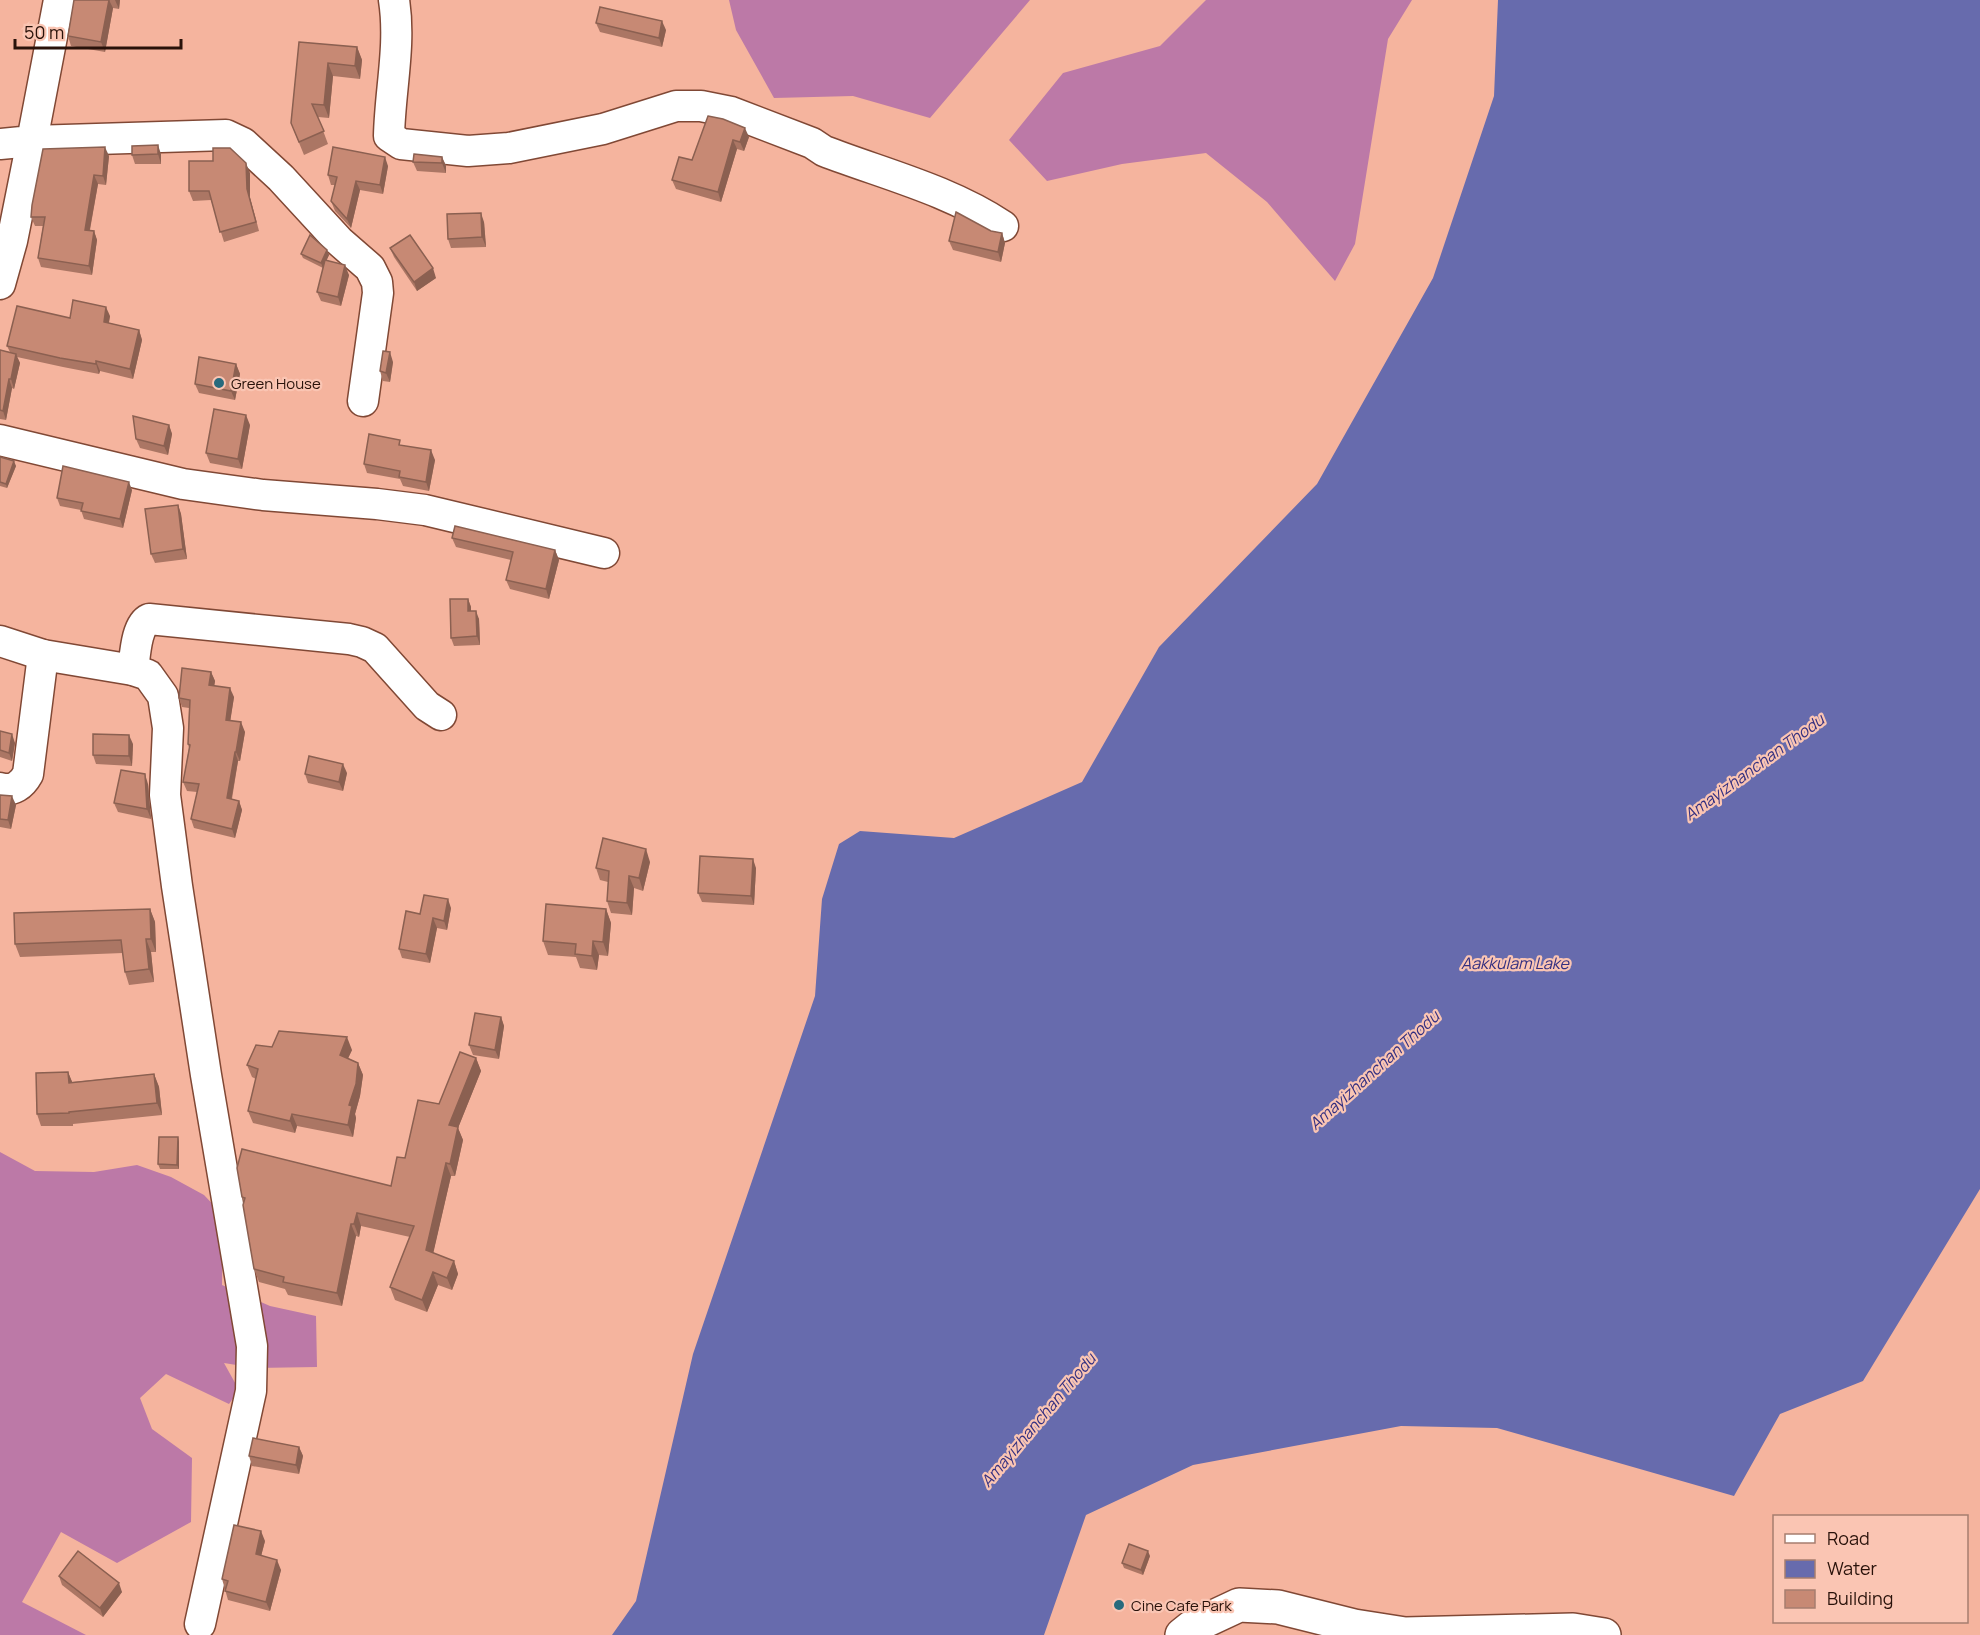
<svg xmlns="http://www.w3.org/2000/svg" width="1980" height="1635" viewBox="0 0 1980 1635" font-family="Manrope,sans-serif">
<style>
.forest{fill:#bc79a7}
.water{fill:#676bad}
.lines{fill:none;stroke-linecap:round;stroke-linejoin:round}
.minor-casing{stroke:#804835;stroke-width:33}
.major-casing{stroke:#804835;stroke-width:36}
.minor{stroke:#fff;stroke-width:30}
.major{stroke:#fff;stroke-width:33}
.wall{fill:#ab7664}
.shaded-wall{fill:#8b6051}
.building{fill:#c78974;stroke:#8b6051;stroke-width:1.5}
.poi-dot{fill:#286a7d;stroke:#fac5b3;stroke-width:2}
.labels{text-anchor:middle;dominant-baseline:central;stroke-width:4.5;stroke-linejoin:round;paint-order:stroke}
.poi-label{font-size:15px;fill:#29120a;stroke:#fac5b3;text-anchor:start}
.water-label{font-size:16px;font-style:italic;fill:#332f80;stroke:#fac5b3}
</style>
<rect width="100%" height="100%" fill="#f5b49e"/>
<g class="forest">
<polygon points="729,0 1030,0 930,118 853,96 774,98 736,30"/>
<polygon points="1206,0 1412,0 1388,39 1355,244 1335,281 1267,202 1206,153 1122,164 1047,181 1009,140 1063,73 1160,46"/>
<polygon points="0,1152 35,1171 94,1172 137,1165 171,1177 204,1195 223,1215 222,1285 270,1306 316,1316 317,1367 255,1368 224,1363 239,1390 229,1404 166,1374 140,1398 152,1429 192,1458 191,1522 117,1563 61,1532 22,1602 86,1635 0,1635"/>
</g>
<polygon class="water" points="1498,0 1980,0 1980,1189 1863,1381 1780,1414 1734,1496 1497,1428 1401,1426 1193,1465 1086,1515 1044,1635 612,1635 636,1601 693,1354 815,996 822,899 839,844 860,831 954,838 1082,782 1159,647 1317,484 1433,278 1494,96"/>
<g class="lines">
<g class="minor-casing">
<g id="minor">
<path d="M394,0C401,45 390,90 389,136L401,144L468,151L509,148L603,129L676,106H701L731,112L812,143L824,151C884,174 949,190 1003,226"/>
<polyline points="0,144 32,141 59,0"/>
<polyline points="0,284 12,241 32,141 226,135 243,143 281,178 339,241 370,268 377,282 378,293 363,401"/>
<polyline points="0,440 183,484 263,495 377,504 425,510 604,553"/>
<polyline points="0,641 43,655 133,670 148,675 163,696 168,728 165,795 177,886 206,1075 252,1346 251,1391 200,1624"/>
<path d="M133,670C135,657 136,625 149,619L349,639L362,642L375,648L427,706L441,715"/>
<path d="M0,788C13,792 22,785 28,774L43,655"/>
</g>
</g>
<g class="major-casing">
<polyline id="major" points="1182,1635 1192,1627 1239,1605 1278,1607 1354,1626 1405,1634 1573,1630 1604,1635"/>
</g>
<use href="#minor" class="minor"/>
<use href="#major" class="major"/>
</g>
<g class="wall">
<polygon points="74,0 120,0 119,9 113,8 105,52 71,46 68,36"/>
<polygon points="596,23 666,30 662,47 600,32"/>
<polygon points="299,42 357,47 362,60 360,79 333,76 329,118 318,117 328,144 304,155 291,123"/>
<polygon points="708,116 749,137 744,151 737,149 721,202 676,189 672,180 692,160"/>
<polygon points="161,154 161,164 135,164 132,155"/>
<polygon points="109,156 106,185 98,184 90,230 94,231 97,240 92,275 41,267 38,258 43,226 35,226 31,217"/>
<polygon points="442,157 446,166 446,173 417,171 413,162"/>
<polygon points="388,166 383,194 360,190 351,228 335,211 331,201 335,185 331,185 328,175"/>
<polygon points="250,173 250,198 259,231 224,242 211,200 193,201 189,191"/>
<polygon points="484,222 486,247 451,248 448,239"/>
<polygon points="991,231 1002,233 1005,243 1001,262 953,250 949,241"/>
<polygon points="390,248 436,278 417,291 394,257"/>
<polygon points="327,250 329,255 326,261 349,275 341,306 321,301 317,292 323,268 303,258 301,254"/>
<polygon points="110,316 109,323 139,330 142,340 133,379 100,371 99,374 63,367 17,357 20,363 14,389 12,388 6,420 0,419 0,350 10,352 7,346 70,318"/>
<polygon points="393,362 390,382 383,381 380,371"/>
<polygon points="236,364 240,374 235,400 199,393 195,384"/>
<polygon points="169,425 172,434 168,455 140,448 136,439"/>
<polygon points="250,425 242,469 210,463 206,453"/>
<polygon points="402,445 435,460 429,491 403,486 400,479 367,473 364,464"/>
<polygon points="0,457 16,466 7,488 0,486"/>
<polygon points="132,490 123,528 84,519 81,510 60,506 57,498"/>
<polygon points="178,505 181,514 187,559 155,563 151,554"/>
<polygon points="452,538 555,550 559,560 549,599 510,589 506,580 511,560 456,547"/>
<polygon points="468,599 471,607 471,611 479,619 480,645 454,646 451,638"/>
<polygon points="211,672 215,681 214,686 234,697 230,721 245,732 240,761 238,761 232,799 239,801 242,810 235,838 194,828 191,819 197,792 187,791 183,782 189,748 188,744 189,708 182,707 179,698"/>
<polygon points="0,731 15,743 12,761 0,757"/>
<polygon points="133,744 132,766 96,764 93,755"/>
<polygon points="347,773 343,791 308,783 305,774"/>
<polygon points="148,784 151,819 118,812 114,803"/>
<polygon points="0,795 16,805 11,829 0,827"/>
<polygon points="650,862 643,891 634,888 632,915 611,913 607,901 608,882 600,880 596,868"/>
<polygon points="756,868 754,905 702,902 698,893"/>
<polygon points="451,908 447,930 437,928 430,963 402,958 399,949 420,914"/>
<polygon points="150,909 155,922 156,952 151,952 154,982 129,985 125,972 123,953 20,957 15,944"/>
<polygon points="606,909 611,923 608,956 599,955 597,970 580,968 576,957 548,955 543,941"/>
<polygon points="501,1017 504,1026 499,1059 473,1055 469,1045"/>
<polygon points="272,1047 352,1050 348,1058 358,1063 363,1075 360,1096 355,1114 356,1118 353,1137 297,1126 295,1133 253,1123 248,1111 256,1079 252,1077 247,1065"/>
<polygon points="476,1058 481,1071 458,1128 463,1140 455,1176 451,1176 433,1253 454,1261 458,1274 452,1290 438,1285 427,1312 395,1300 390,1287 410,1237 361,1226 359,1237 356,1236 342,1306 288,1295 285,1289 259,1282 254,1269 244,1202 242,1197 391,1186 405,1158 439,1104"/>
<polygon points="68,1072 72,1082 154,1074 159,1087 162,1115 73,1124 73,1126 41,1126 37,1114"/>
<polygon points="178,1137 179,1142 179,1169 160,1169 158,1164"/>
<polygon points="299,1447 303,1456 299,1474 252,1466 249,1456"/>
<polygon points="265,1541 261,1556 281,1570 270,1611 228,1600 222,1579"/>
<polygon points="1150,1556 1143,1575 1124,1568 1122,1563"/>
<polygon points="59,1576 122,1592 103,1617 62,1585"/>
</g>
<g class="shaded-wall">
<polygon points="109,0 113,8 105,52 101,42"/>
<polygon points="115,0 120,0 119,9"/>
<polygon points="662,21 666,30 662,47 659,38"/>
<polygon points="357,47 362,60 360,79 355,66"/>
<polygon points="328,63 333,76 329,118 324,105"/>
<polygon points="745,128 749,137 744,151 740,142"/>
<polygon points="733,140 737,149 721,202 718,192"/>
<polygon points="158,145 161,154 161,164 158,154"/>
<polygon points="105,147 109,156 106,185 103,176"/>
<polygon points="385,157 388,166 383,194 380,185"/>
<polygon points="442,157 446,166 446,173 442,163"/>
<polygon points="246,163 250,173 250,198 259,231 247,189"/>
<polygon points="94,175 98,184 88,239 85,230"/>
<polygon points="356,181 360,190 351,228 347,219"/>
<polygon points="481,213 484,222 486,247 482,237"/>
<polygon points="94,231 97,240 92,275 89,266"/>
<polygon points="1002,233 1005,243 1001,262 998,252"/>
<polygon points="327,250 329,255 323,268 321,263"/>
<polygon points="345,265 349,275 341,306 338,297"/>
<polygon points="433,268 436,278 417,291 414,282"/>
<polygon points="106,307 110,316 107,331 104,322"/>
<polygon points="139,330 142,340 133,379 130,369"/>
<polygon points="390,352 393,362 390,382 386,373"/>
<polygon points="16,354 20,363 14,389 11,379"/>
<polygon points="96,361 100,371 99,374 96,364"/>
<polygon points="236,364 240,374 235,400 231,391"/>
<polygon points="9,379 12,388 6,420 3,411"/>
<polygon points="246,415 250,425 242,469 238,459"/>
<polygon points="169,425 172,434 168,455 164,446"/>
<polygon points="431,450 435,460 429,491 426,482"/>
<polygon points="14,461 16,466 7,488 6,484"/>
<polygon points="129,482 132,490 123,528 120,519"/>
<polygon points="178,505 181,514 187,559 183,549"/>
<polygon points="555,550 559,560 549,599 546,589"/>
<polygon points="468,599 471,607 471,620 468,611"/>
<polygon points="476,611 479,619 480,645 477,636"/>
<polygon points="211,672 215,681 213,694 209,685"/>
<polygon points="230,688 234,697 229,729 226,720"/>
<polygon points="241,722 245,732 240,761 236,752"/>
<polygon points="12,734 15,743 12,761 9,753"/>
<polygon points="129,735 133,744 132,766 129,756"/>
<polygon points="235,752 238,761 230,807 227,798"/>
<polygon points="343,764 347,773 343,791 339,782"/>
<polygon points="145,774 148,784 151,819 147,809"/>
<polygon points="12,796 16,805 11,829 8,820"/>
<polygon points="239,801 242,810 235,838 232,829"/>
<polygon points="646,849 650,862 643,891 639,878"/>
<polygon points="753,859 756,868 754,905 751,896"/>
<polygon points="629,876 634,888 632,915 627,903"/>
<polygon points="448,899 451,908 447,930 444,921"/>
<polygon points="150,909 155,922 156,952 151,939"/>
<polygon points="606,909 611,923 608,956 603,942"/>
<polygon points="433,918 437,928 430,963 426,954"/>
<polygon points="146,939 151,952 154,982 149,969"/>
<polygon points="593,941 599,955 597,970 592,956"/>
<polygon points="501,1017 504,1026 499,1059 495,1050"/>
<polygon points="347,1037 352,1050 344,1067 340,1055"/>
<polygon points="476,1058 481,1071 458,1128 463,1140 455,1176 450,1164 449,1125"/>
<polygon points="358,1063 363,1075 360,1096 355,1114 356,1118 353,1137 348,1125 349,1105"/>
<polygon points="68,1072 73,1084 69,1083"/>
<polygon points="154,1074 159,1087 162,1115 157,1103"/>
<polygon points="292,1114 297,1126 295,1133 290,1121"/>
<polygon points="178,1137 179,1142 179,1169 177,1165"/>
<polygon points="446,1163 451,1176 431,1263 426,1250"/>
<polygon points="357,1213 361,1226 359,1237 354,1224"/>
<polygon points="351,1224 356,1236 342,1306 337,1293"/>
<polygon points="454,1261 458,1274 452,1290 447,1278"/>
<polygon points="433,1272 438,1285 427,1312 422,1300"/>
<polygon points="299,1447 303,1456 299,1474 296,1465"/>
<polygon points="261,1531 265,1541 259,1564 256,1554"/>
<polygon points="1148,1551 1150,1556 1143,1575 1141,1570"/>
<polygon points="277,1560 281,1570 270,1611 266,1602"/>
<polygon points="119,1583 122,1592 103,1617 100,1608"/>
</g>
<g class="building">
<polygon points="74,0 109,0 101,42 68,36"/>
<polygon points="600,7 662,21 659,38 596,23"/>
<polygon points="299,42 357,47 355,66 328,63 324,105 312,104 324,131 299,142 291,123"/>
<polygon points="708,116 723,119 745,128 740,142 733,140 718,192 672,180 679,157 692,160"/>
<polygon points="158,145 158,154 132,155 132,146"/>
<polygon points="105,147 103,176 94,175 85,230 94,231 89,266 38,258 45,217 31,217 32,205 43,149"/>
<polygon points="333,147 385,157 380,185 356,181 347,219 331,201 337,177 328,175"/>
<polygon points="213,148 230,148 246,163 247,189 256,222 220,232 209,191 189,191 189,161 213,161"/>
<polygon points="414,154 442,157 442,163 413,162"/>
<polygon points="956,212 991,231 1002,233 998,252 949,241"/>
<polygon points="481,213 482,237 448,239 447,214"/>
<polygon points="310,235 327,250 321,263 301,254"/>
<polygon points="410,235 433,268 414,282 390,248"/>
<polygon points="325,260 345,265 338,297 317,292"/>
<polygon points="73,300 106,307 104,322 139,330 130,369 96,361 96,364 60,358 7,346 17,306 70,318"/>
<polygon points="0,350 16,354 11,379 9,379 3,411 0,410"/>
<polygon points="383,351 390,352 386,373 380,371"/>
<polygon points="199,357 236,364 231,391 195,384"/>
<polygon points="214,409 246,415 238,459 206,453"/>
<polygon points="133,416 169,425 164,446 136,439"/>
<polygon points="369,434 400,440 399,445 431,450 426,482 399,477 400,471 364,464"/>
<polygon points="0,457 14,461 6,484 0,482"/>
<polygon points="63,466 129,482 120,519 81,511 83,503 57,498"/>
<polygon points="178,505 183,549 151,554 145,509"/>
<polygon points="455,526 555,550 546,589 506,580 513,552 452,538"/>
<polygon points="450,599 468,599 468,611 476,611 477,636 451,638"/>
<polygon points="182,668 211,672 209,685 230,688 226,720 241,722 236,752 235,752 227,798 239,801 232,829 191,819 199,784 183,782 190,745 188,744 190,700 179,698"/>
<polygon points="0,731 12,734 9,753 0,750"/>
<polygon points="93,734 129,735 129,756 93,755"/>
<polygon points="309,756 343,764 339,782 305,774"/>
<polygon points="121,770 145,774 147,809 114,803"/>
<polygon points="0,795 12,796 8,820 0,819"/>
<polygon points="603,838 646,849 639,878 629,876 627,903 607,901 609,871 596,868"/>
<polygon points="700,856 753,859 751,896 698,893"/>
<polygon points="424,895 448,899 444,921 433,918 426,954 399,949 406,911 420,914"/>
<polygon points="546,904 606,909 603,942 593,941 592,956 575,954 576,944 543,941"/>
<polygon points="150,909 151,939 146,939 149,969 125,972 121,940 15,944 14,913"/>
<polygon points="475,1013 501,1017 495,1050 469,1045"/>
<polygon points="279,1031 347,1037 340,1055 358,1063 356,1084 349,1105 352,1106 348,1125 292,1114 290,1121 248,1111 258,1069 247,1065 256,1045 272,1047"/>
<polygon points="460,1052 476,1058 449,1125 458,1127 450,1164 446,1163 426,1250 454,1261 447,1278 433,1272 422,1300 390,1287 414,1226 357,1213 354,1224 351,1224 337,1293 283,1282 284,1277 254,1269 243,1205 245,1198 242,1197 237,1168 242,1149 391,1186 397,1157 405,1158 418,1100 439,1104"/>
<polygon points="68,1072 69,1083 154,1074 157,1103 69,1112 69,1113 37,1114 36,1073"/>
<polygon points="159,1137 178,1137 177,1165 158,1164"/>
<polygon points="253,1438 299,1447 296,1465 249,1456"/>
<polygon points="234,1525 261,1531 256,1554 277,1560 266,1602 225,1591 228,1581 222,1579"/>
<polygon points="1129,1544 1148,1551 1141,1570 1122,1563"/>
<polygon points="78,1551 119,1583 100,1608 59,1576"/>
</g>
<g class="poi-dot">
<circle cx="219" cy="383" r="6"/>
<circle cx="1119" cy="1605" r="6"/>
</g>
<g class="labels">
<g class="poi-label">
<text x="231" y="383">Green House</text>
<text x="1131" y="1605">Cine Cafe Park</text>
</g>
<g class="water-label">
<text transform="translate(1754 767) rotate(-36)">Amayizhanchan Thodu</text>
<text x="1515" y="963">Aakkulam Lake</text>
<text transform="translate(1374 1070) rotate(-42)">Amayizhanchan Thodu</text>
<text transform="translate(1038 1420) rotate(-50)">Amayizhanchan Thodu</text>
</g>
</g>
<rect x="1773" y="1515" width="195" height="108" fill="#fac5b3" stroke="#a67d6f" stroke-width="1.5"/>
<rect x="1785" y="1534" width="30" height="9" fill="#ffffff" stroke="#a67d6f" stroke-width="1.5"/>
<text x="1827" y="1545" font-size="18" fill="#29120a">Road</text>
<rect x="1785" y="1560" width="30" height="18" fill="#676bad" stroke="#a67d6f" stroke-width="1.5"/>
<text x="1827" y="1575" font-size="18" fill="#29120a">Water</text>
<rect x="1785" y="1590" width="30" height="18" fill="#c78974" stroke="#a67d6f" stroke-width="1.5"/>
<text x="1827" y="1605" font-size="18" fill="#29120a">Building</text>
<path d="M15 39v9h166v-9" fill="none" stroke="#29120a" stroke-width="3"/>
<text x="24" y="39" font-size="18" fill="#29120a" stroke="#fac5b3" stroke-width="4.5" paint-order="stroke">50 m</text>
</svg>
